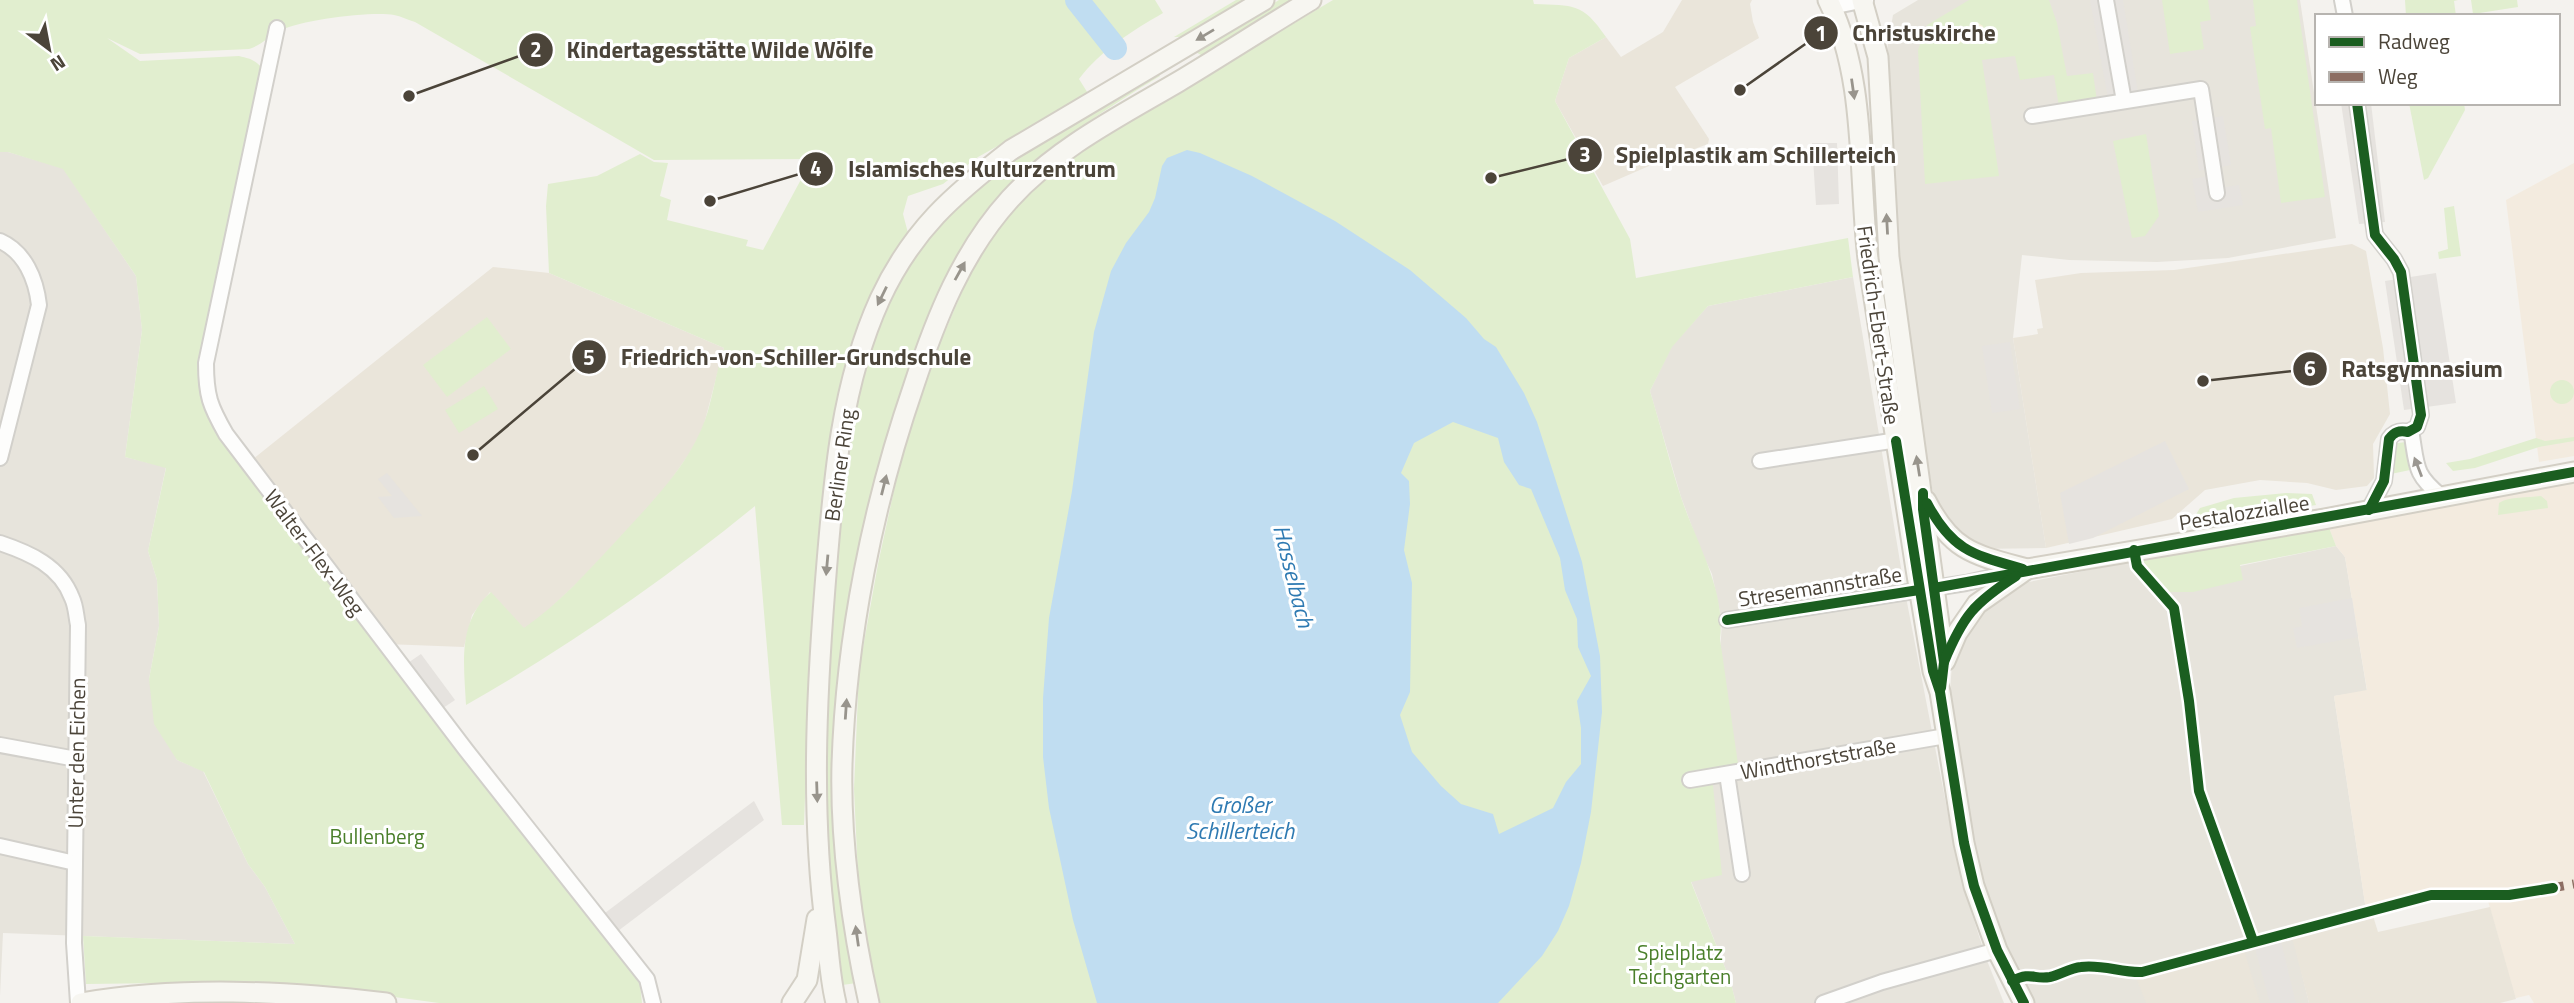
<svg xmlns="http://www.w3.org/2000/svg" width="2574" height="1003" viewBox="0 0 2574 1003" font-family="'Titillium Web',sans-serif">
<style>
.residential{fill:#e7e4dc}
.commercial{fill:#f3ebdf}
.education{fill:#eae5da}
.green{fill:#e1eecf}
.sand{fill:#f7f0da}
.parking{fill:#e6e3df}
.water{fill:#c0ddf1;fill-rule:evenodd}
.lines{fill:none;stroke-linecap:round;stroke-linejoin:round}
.river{stroke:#c0ddf1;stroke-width:24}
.street-casing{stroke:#d2d0cb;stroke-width:18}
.secondary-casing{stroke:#d3cfc5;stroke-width:23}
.street{stroke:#fdfdfc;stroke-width:14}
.secondary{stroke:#f7f6f1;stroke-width:19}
.quiet{stroke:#8d6e63;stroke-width:9;stroke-dasharray:18 9;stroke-linecap:butt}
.cycleway-casing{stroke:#fff;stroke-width:15}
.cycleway{stroke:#1b5e20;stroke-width:10}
.oneway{fill:#98948c}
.oneway2{fill:#9b9791}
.labels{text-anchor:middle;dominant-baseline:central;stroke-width:6;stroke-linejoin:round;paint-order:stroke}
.street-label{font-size:21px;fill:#4b4439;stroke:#fff}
.park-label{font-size:21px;fill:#4a7f2a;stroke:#fff}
.water-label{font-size:23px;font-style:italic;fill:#2e7ab2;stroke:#fff}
.leader{fill:none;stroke:#4b4439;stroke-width:2.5}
.callout-dot{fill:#4b4439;stroke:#fff;stroke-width:2.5}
.mark-label{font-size:21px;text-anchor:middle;font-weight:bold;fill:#fff}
.callout-label{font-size:23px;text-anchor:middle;font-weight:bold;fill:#4b4439;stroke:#fff;stroke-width:6;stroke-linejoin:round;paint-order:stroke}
</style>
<rect width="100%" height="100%" fill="#f4f2ee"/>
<g class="residential">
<polygon points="1918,0 2300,0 2336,238 2228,258 2157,262 2069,260 2022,255 2013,338 2046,548 1973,549 1937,517 1893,258 1886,56 1893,15"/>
<polygon points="0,152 8,152 63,168 136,276 142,330 125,457 166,467 148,551 157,580 159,626 149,679 177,760 203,771 248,864 265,887 295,944 3,933 0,996"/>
<polygon points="1853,277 1905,592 1954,845 1964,889 1986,958 2004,1003 1736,1003 1730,980 1691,881 1712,776 1722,622 1712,574 1701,551 1681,497 1650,391 1671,347 1708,306"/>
<polygon points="2336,546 2345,557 2367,691 2334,696 2367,917 2293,937 2309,1003 2035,1003 2006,947 1984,884 1974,841 1956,734 1950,691 1952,664 1978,610 2008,586 2140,560 2168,592 2240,566"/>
</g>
<g class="commercial">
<polygon points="2574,163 2574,456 2539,462 2506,200"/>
<polygon points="2574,482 2574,1003 2534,1003 2529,995 2516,998 2513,991 2488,901 2432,899 2367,917 2334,696 2367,690 2345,557 2336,546 2328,525"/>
</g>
<g class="education">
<polygon points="1682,0 1752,0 1750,4 1753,22 1759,38 1675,87 1709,139 1708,144 1649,166 1603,186 1555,101 1569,58 1606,37 1621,57 1663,32"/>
<polygon points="2352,244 2366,251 2383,348 2390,414 2373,444 2374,478 2367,486 2336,490 2307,483 2260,480 2205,490 2172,519 2046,548 2013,338 2038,334 2037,329 2043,328 2035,280 2081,273 2174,270"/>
<polygon points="493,267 549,273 724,348 703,428 691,451 659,497 585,575 547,612 524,629 490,592 472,615 464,647 386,644 253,459"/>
<polygon points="2490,907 2516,999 2500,1003 2309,1003 2292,937 2373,916 2378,932"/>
<polygon points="2244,950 2260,1003 2146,1003 2137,980"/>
</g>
<g class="green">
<path d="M0,0H1155L1163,13C1132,31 1101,50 1079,79L1089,95L978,157L943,184L908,196L903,214L908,233L878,284L831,449L812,607L804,825H782L755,506C664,580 568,647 466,705C464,664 457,622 491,592L524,628C560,603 587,572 617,540C648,506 682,473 701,430C712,406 715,374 724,348L549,273L546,206L548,184L597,176L640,154L654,162L668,163L660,196L671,200L667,220L748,240L746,246L763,250L812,159L654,160L415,22C408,20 401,16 394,15C372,11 302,20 281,30C269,36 262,45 249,49L140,54L107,38L140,61L239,56C252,59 258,61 265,73L200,363C200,398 203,408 221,438L612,935L640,983L642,1003H439L357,992L248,982L86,984L83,936L295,944L265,887L248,864L204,772L177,760L154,724L149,679L159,626L157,580L148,551L166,468L125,457L142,330L136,276L63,169L8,152H0Z"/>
<polygon points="1236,0 1248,0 1184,37 1174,37"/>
<polygon points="1279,0 1298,0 1206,55 1201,55 1194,51"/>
<path d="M1333,0H1533L1534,4C1574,6 1582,2 1606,37L1569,58L1555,101L1630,239L1636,278L1848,238L1853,277L1708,306L1672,347L1650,391C1661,427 1670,464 1682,500C1697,544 1726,591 1720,639L1739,771L1712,776L1722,875L1691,882L1730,980L1736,1003H878L873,986L858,876L854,789L859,670L878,564L899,467L934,357L971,271L989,240L1032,189L1066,161L1095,142Z"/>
<polygon points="1969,0 2049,0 2057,23 2067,76 2093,73 2097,101 2059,107 2054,75 2020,80 2015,56 1982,60 1999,176 1925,184 1918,50 1927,25"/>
<polygon points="2162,0 2208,0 2211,20 2200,22 2204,49 2170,54"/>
<polygon points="2253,0 2297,0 2325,197 2281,203 2271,128 2265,129 2250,27 2256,26"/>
<polygon points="2405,0 2458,0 2454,1 2456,16 2406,16"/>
<polygon points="2471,0 2517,0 2518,7 2473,14"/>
<path d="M1157,72L1160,76C1092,117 1024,162 976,225C964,241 957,261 948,278L841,682L857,983L842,985L825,822L824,712L844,453L859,379L875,330L910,259L959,203L1018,155Z"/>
<polygon points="2409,103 2464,103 2465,110 2428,178 2424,180"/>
<polygon points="2146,134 2159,216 2145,236 2132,238 2113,141"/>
<polygon points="2454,206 2461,256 2439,259 2438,252 2448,249 2444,208"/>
<polygon points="487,317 511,349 447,397 423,365"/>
<circle cx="2562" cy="392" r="12"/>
<polygon points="484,386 498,409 459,433 445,410"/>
<polygon points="2574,437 2574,441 2539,447 2475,468 2453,471 2446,463 2470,459 2536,438 2545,441"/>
<polygon points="2406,442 2410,470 2391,474 2390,444"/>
<polygon points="2286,493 2312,494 2316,505 2188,527 2200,508 2234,498"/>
<path d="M2541,496L2547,501L2548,508L2498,515L2499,503C2509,496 2528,498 2541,496Z"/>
<polygon points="2328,525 2336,546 2240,565 2243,580 2193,592 2168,592 2140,560"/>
</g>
<polygon class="sand" points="1978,23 1983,26 1981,36 1969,41 1957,43 1955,35"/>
<g class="parking">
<polygon points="2090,0 2123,0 2138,93 2108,98"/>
<polygon points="2341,103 2371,103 2385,222 2359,224"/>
<polygon points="2223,116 2231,165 2199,171 2192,121"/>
<polygon points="1812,143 1837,143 1839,204 1816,205"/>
<polygon points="2209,176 2212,189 2239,185 2243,205 2198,212 2192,179"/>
<polygon points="2436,273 2456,403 2404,410 2385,281"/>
<polygon points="2010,342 2020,409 1992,413 1982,346"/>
<polygon points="2165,441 2189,489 2093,538 2069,544 2060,493"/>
<polygon points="387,473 422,516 394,518 378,497 392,496 378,479"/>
<polygon points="2352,598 2358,637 2297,648 2293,628 2302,626 2299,608"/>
<polygon points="421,654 455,700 437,712 402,667"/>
<polygon points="754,801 764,820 618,931 605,913"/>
<polygon points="2279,934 2296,1003 2270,1003 2253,941"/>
</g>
<path class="water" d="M1187,150L1200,153L1252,176L1335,221L1410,270L1466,318L1484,339L1496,347L1524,393L1537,422L1582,562L1600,656L1602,712L1591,812L1581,863L1569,906L1558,931L1542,956L1498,1003H1097L1073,920L1049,808L1043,757V698L1049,618L1072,491L1094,332L1111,271L1126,243L1149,212L1155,198L1162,166L1167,158ZM1453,422L1498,438L1504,462L1519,485L1531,489L1560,558L1565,590L1577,619L1578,647L1591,676L1577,701L1581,728V764L1566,782L1553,808L1499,834L1493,814L1461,804L1441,786L1412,752L1400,715L1410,692L1412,583L1404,550L1410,504L1409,481L1401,473L1414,443Z"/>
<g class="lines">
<polyline class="river" points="1077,0 1115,48"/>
<g class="street-casing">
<g id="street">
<polyline points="2106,0 2124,101"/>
<polyline points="2342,0 2345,16"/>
<polyline points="1831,7 1866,0"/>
<path d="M277,28L206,363C206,396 210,406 226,434L466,750L647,979L653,1003"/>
<path d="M2357,103L2375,235L2394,259L2401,272L2421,415L2417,427L2408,432C2399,430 2394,432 2389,439L2384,481L2369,510"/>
<polyline points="2032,116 2201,89 2217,193"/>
<path d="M0,241C25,252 36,279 39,305L0,458"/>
<path d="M2408,432L2412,436C2417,467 2415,475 2441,496"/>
<polyline points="1760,461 1904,439"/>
<path d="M0,543C30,553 60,566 72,598C76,606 76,616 78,625L74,943L78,1003"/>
<polyline points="1727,620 1966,583 2019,571"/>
<polyline points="0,745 76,759"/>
<polyline points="1727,774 1742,874"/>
<polyline points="1690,780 1946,736"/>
<polyline points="0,846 75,863"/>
<polyline points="1823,1003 1882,982 1997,950"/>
</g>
</g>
<g class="secondary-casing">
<g id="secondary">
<path d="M1828,0C1867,79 1858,174 1868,259L1916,569L1933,671L1940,692L1964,843L1974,886L1997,950L2024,1003"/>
<polyline points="1862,0 1878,57 1889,257 1943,653"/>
<path d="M1926,501C1952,552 1975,555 2027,569"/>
<polyline points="1945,661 1957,633 1977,604 2027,569 2324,519 2574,472"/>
<path d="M81,1003C182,986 284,991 386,1003"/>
<polyline points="792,1003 807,980 817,919"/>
<path d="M836,1003C830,979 829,954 826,930C811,816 816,701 825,587C833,489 839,389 880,299C912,230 953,195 1011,150L1264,0"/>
<path d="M869,1003C852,928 840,840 842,764C846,637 873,504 914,385C936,318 962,252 1010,199C1055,149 1120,116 1178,82C1223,55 1266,27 1311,0"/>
</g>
</g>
<use href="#street" class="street"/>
<use href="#secondary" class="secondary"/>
<polyline class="quiet" points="2546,889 2574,884"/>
<g class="cycleway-casing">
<g id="cycleway">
<path d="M2357,103L2375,235L2394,259L2401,272L2421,415L2417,427L2408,432C2399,430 2394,432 2389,439L2384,481L2369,510"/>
<polyline points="1896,441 1933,671 1940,692 1964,843 1974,886 1997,950 2024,1003"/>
<polyline points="1923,493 1923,509 1944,662 1941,688"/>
<path d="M1927,503C1952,551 1974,555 2023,569"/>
<polyline points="2134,550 2137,566 2174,608 2189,701 2199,791 2253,941"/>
<polyline points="1934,588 2574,472"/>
<polyline points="1727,620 1919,590"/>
<path d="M1944,662C1963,616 1974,603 2016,576"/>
<path d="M2012,981C2032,971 2033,980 2050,977C2060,975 2070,968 2081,967C2102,964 2122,973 2142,972L2431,895H2509L2553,888"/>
</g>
</g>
<use href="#cycleway" class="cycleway"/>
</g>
<defs><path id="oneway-solid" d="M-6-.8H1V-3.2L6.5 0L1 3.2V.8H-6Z" transform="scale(1.75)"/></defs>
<g class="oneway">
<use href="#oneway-solid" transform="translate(1205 35) rotate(149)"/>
<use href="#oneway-solid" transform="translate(1853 89) rotate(82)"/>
<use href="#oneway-solid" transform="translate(1887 224) rotate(-93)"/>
<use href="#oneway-solid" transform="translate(960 271) rotate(-61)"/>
<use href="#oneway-solid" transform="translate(882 296) rotate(116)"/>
<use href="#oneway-solid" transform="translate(1918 466) rotate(-99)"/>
<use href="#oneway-solid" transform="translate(884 485) rotate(-76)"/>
<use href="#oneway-solid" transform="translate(827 565) rotate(95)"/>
<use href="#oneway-solid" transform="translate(846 709) rotate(-86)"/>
<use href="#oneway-solid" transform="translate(817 792) rotate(88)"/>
<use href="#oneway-solid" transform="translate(857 936) rotate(-98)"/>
</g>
<use class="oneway2" href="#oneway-solid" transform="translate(2418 467) rotate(-111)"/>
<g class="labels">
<g class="street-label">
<text transform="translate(1879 325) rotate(82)">Friedrich-Ebert-Straße</text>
<text transform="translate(839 465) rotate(-82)">Berliner Ring</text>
<text transform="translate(2244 512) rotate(-9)">Pestalozziallee</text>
<text transform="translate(315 552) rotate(53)">Walter-Flex-Weg</text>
<text transform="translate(1820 586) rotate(-9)">Stresemannstraße</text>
<text transform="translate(76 753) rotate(-89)">Unter den Eichen</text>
<text transform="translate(1818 758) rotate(-10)">Windthorststraße</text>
</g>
<g class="park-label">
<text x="377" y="836">Bullenberg</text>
<text x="1680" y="952">Spielplatz<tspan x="1680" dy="24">Teichgarten</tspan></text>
</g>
<g class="water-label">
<text transform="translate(1294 576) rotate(76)">Hasselbach</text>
<text x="1240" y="804">Großer<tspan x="1240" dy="26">Schillerteich</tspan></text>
</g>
</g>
<path class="leader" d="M1740 90L1821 33M409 96L536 50M1491 178L1585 155M710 201L816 169M473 455L589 357M2203 381L2310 369"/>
<g class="callout-dot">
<circle cx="1740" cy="90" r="7"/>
<circle cx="409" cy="96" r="7"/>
<circle cx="1491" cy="178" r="7"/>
<circle cx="710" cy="201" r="7"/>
<circle cx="473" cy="455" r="7"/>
<circle cx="2203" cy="381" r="7"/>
<circle cx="1821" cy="33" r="18"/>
<circle cx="536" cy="50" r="18"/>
<circle cx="1585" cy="155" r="18"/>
<circle cx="816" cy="169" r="18"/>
<circle cx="589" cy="357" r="18"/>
<circle cx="2310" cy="369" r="18"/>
</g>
<g class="mark-label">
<text x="1821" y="41">1</text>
<text x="536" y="57">2</text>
<text x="1585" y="162">3</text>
<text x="816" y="176">4</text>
<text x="589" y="365">5</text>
<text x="2310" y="376">6</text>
</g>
<g class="callout-label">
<text x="1924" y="41">Christuskirche</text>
<text x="720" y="58">Kindertagesstätte Wilde Wölfe</text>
<text x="1756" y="163">Spielplastik am Schillerteich</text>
<text x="982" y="177">Islamisches Kulturzentrum</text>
<text x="796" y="365">Friedrich-von-Schiller-Grundschule</text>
<text x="2422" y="377">Ratsgymnasium</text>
</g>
<rect x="2315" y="14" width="245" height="91" fill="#ffffff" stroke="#b7b4b0" stroke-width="2"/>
<rect x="2329" y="37" width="35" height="10" fill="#1b5e20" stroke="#b7b4b0" stroke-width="2"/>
<text x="2378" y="49" font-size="21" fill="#4b4439">Radweg</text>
<rect x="2329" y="72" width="35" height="10" fill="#8d6e63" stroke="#b7b4b0" stroke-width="2"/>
<text x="2378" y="84" font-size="21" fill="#4b4439">Weg</text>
<g transform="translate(49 49) rotate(148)" stroke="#ffffff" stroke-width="5" paint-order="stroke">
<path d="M0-5L12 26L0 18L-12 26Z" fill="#4b4439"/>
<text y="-10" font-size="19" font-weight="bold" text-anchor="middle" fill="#4b4439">N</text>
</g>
</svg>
